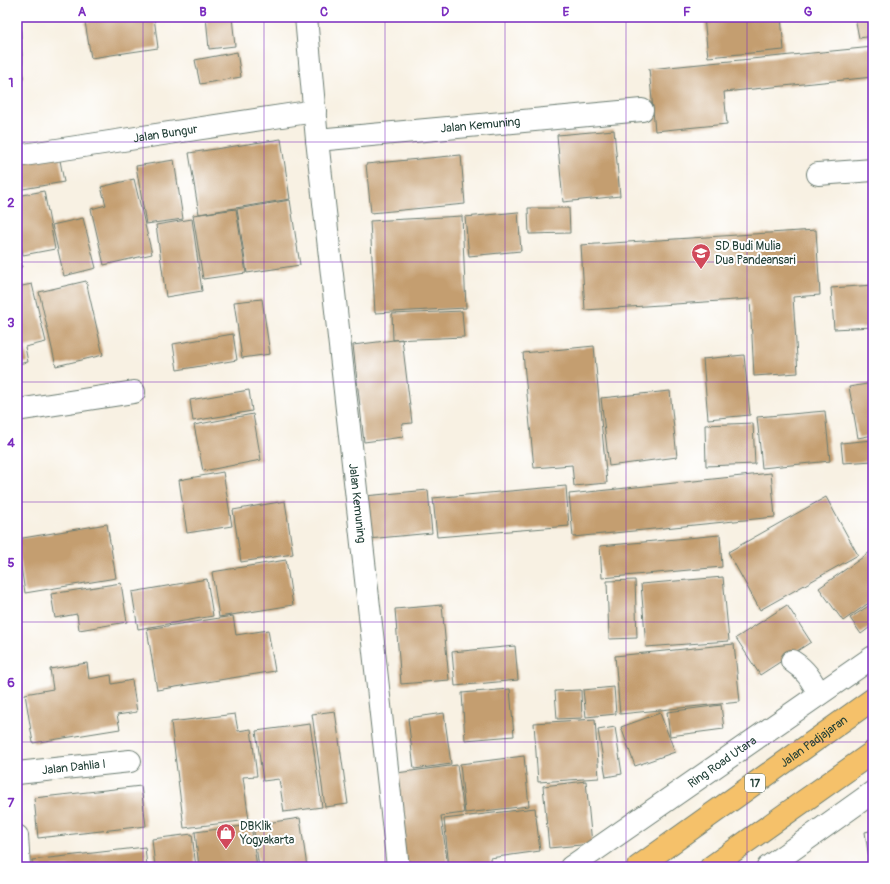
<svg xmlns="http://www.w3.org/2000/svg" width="890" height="884" viewBox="0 0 890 884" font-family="Pangolin,sans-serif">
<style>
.building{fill:#c49e6f}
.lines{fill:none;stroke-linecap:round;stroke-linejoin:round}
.minor-casing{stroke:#6b7c71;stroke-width:24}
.highway-casing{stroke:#6b7c71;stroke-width:24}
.minor{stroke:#fff;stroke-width:22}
.highway{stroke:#f5c16b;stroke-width:22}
.grid{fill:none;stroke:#7b2cbf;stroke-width:1;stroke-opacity:0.55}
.labels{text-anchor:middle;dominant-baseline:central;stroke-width:4;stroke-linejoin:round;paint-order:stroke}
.shield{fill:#fff;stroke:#627771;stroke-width:1}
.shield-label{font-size:11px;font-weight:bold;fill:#1f3d34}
.street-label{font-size:12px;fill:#1f3d34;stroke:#fff}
.poi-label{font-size:12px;fill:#1f3d34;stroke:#fff;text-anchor:start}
.neatline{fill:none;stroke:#7b2cbf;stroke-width:1.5}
.grid-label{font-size:13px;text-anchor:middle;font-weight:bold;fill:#7b2cbf}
</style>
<rect width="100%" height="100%" fill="#fff"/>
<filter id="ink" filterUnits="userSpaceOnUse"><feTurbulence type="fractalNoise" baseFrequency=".025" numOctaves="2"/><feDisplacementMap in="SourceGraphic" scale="8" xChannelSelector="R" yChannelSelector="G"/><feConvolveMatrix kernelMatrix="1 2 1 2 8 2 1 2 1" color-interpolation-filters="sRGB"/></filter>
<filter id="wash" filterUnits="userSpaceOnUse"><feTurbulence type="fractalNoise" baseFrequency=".012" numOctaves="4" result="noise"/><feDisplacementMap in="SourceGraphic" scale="16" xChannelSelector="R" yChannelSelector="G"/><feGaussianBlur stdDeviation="0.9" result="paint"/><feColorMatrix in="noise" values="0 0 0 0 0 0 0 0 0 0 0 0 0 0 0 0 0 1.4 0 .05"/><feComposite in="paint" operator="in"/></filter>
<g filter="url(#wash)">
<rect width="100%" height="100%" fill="#f8f1e3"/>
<g id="blocks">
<g class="building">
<polygon points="17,17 20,17 23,79 17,79"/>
<polygon points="116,17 154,17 158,48 91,58 85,22"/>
<polygon points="206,17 232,17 235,46 209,49"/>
<polygon points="704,17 781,17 784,50 708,57"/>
<polygon points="855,17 873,17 873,36 859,38"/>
<polygon points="873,47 873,77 724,92 727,124 655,131 649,69"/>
<polygon points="237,52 241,77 200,84 195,60"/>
<polygon points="614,130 620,196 563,202 557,135"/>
<polygon points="281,139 290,199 199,214 189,153"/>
<polygon points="59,155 64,182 17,190 17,162"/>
<polygon points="461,155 465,204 371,213 366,164"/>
<polygon points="174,160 183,219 146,224 136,166"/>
<polygon points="134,179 152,254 104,265 91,209 106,205 101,187"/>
<polygon points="44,191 55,249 23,255 17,228 17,196"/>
<polygon points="290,200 300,265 247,273 237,209"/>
<polygon points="528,208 569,208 570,233 529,234"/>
<polygon points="236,209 246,273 203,279 193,215"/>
<polygon points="518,212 521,251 469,256 465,217"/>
<polygon points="462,216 466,308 375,313 370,221"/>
<polygon points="83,218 96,268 64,276 52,225"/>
<polygon points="192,219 202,291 166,297 156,225"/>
<polygon points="816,230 820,295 793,297 798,373 754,376 750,299 585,310 581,245"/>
<polygon points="17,244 22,267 17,268"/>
<polygon points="86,281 103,355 56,366 39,292"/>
<polygon points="32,284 46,342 25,347 28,362 17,364 17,287"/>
<polygon points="873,285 873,327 834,329 831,288"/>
<polygon points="262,299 270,354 242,358 234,302"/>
<polygon points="462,311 464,337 393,340 392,314"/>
<polygon points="233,334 237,360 177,370 173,344"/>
<polygon points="402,339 412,423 402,424 403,437 364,442 353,345"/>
<polygon points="594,346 607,483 574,486 572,465 534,468 523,353"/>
<polygon points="744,355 750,415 708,419 703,359"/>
<polygon points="873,383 873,435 858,438 849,387"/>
<polygon points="249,390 252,411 193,421 190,400"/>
<polygon points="670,391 677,457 609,466 601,398"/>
<polygon points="825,411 830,461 762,468 757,417"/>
<polygon points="253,414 261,460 203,471 194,425"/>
<polygon points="753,423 755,464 706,466 705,425"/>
<polygon points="873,440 873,461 843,463 841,443"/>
<polygon points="223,472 232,526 187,533 179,480"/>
<polygon points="771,473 775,517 573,537 569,494"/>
<polygon points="566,486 569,526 437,537 433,498"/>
<polygon points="428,490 432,533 368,539 365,496"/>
<polygon points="826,497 858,555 760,610 728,552"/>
<polygon points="285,501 293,554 241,562 233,510"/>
<polygon points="107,524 116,578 25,593 17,539"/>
<polygon points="720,535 722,567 602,578 600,546"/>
<polygon points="873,550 873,600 843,621 819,588"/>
<polygon points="286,560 293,605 219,617 212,572"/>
<polygon points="723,577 729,641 646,647 641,584"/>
<polygon points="207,579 213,616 138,629 132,592"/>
<polygon points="635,580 637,638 609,639 607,581"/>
<polygon points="121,583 127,622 79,630 77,614 55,618 51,594"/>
<polygon points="873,603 873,625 861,634 850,618"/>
<polygon points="442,605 449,680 401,684 395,609"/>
<polygon points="787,605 811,642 760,675 736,638"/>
<polygon points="233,616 236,635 268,630 275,671 157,690 147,629"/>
<polygon points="734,644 740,702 620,714 615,656"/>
<polygon points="515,646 518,680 455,686 452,652"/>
<polygon points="87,663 89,679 111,675 112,684 132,680 137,712 117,715 120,729 33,743 25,694 53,689 50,669"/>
<polygon points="614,687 616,714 586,717 583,690"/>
<polygon points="510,689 514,736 465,740 462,693"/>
<polygon points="581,690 582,718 557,719 555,691"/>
<polygon points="721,705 724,729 670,736 667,712"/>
<polygon points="335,711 348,804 325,807 312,714"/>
<polygon points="444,713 451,764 414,769 408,718"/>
<polygon points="660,713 675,752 635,766 621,727"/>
<polygon points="235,714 238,731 251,729 257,776 243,777 249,820 184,828 171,722"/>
<polygon points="595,719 599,778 538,782 534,723"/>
<polygon points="310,724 322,807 284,812 279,779 263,781 256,731"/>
<polygon points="615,727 622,774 606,777 598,730"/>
<polygon points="524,756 529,806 465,813 460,764"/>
<polygon points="457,765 464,813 441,816 448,867 401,867 389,774"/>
<polygon points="586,781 592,844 549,848 543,786"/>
<polygon points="141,786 146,826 38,838 34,798"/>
<polygon points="535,808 540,851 490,858 491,867 449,867 444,819"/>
<polygon points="300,818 307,867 259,867 253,825"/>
<polygon points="251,825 257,867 199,867 195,832"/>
<polygon points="873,830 873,859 869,859 865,832"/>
<polygon points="192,834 196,867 155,867 152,839"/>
<polygon points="145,847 147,867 33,867 32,860"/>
</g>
</g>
</g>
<g filter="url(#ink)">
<use href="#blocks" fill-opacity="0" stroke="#6b7c71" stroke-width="1"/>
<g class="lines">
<g class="minor-casing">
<g id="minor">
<path id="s1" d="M306,17L317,140L398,867"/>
<path id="s2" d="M317,140L642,110"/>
<path id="s3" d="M17,156L315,111"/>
<polyline points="818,174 873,170"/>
<polyline points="17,410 134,392"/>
<path d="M792,661C806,670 811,679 819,694"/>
<path id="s4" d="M17,773L130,761"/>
<polyline points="17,836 19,867"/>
<path id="s5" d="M571,867L873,657"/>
<polyline points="768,867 873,792"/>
</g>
</g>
<g class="highway-casing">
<g id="highway">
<path id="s6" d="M638,867L873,699"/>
<polyline points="711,867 873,752"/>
</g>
</g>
<use href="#minor" class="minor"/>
<use href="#highway" class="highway"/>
</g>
</g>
<path class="grid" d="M143,17V867M264,17V867M385,17V867M505,17V867M626,17V867M747,17V867M17,142H873M17,262H873M17,382H873M17,502H873M17,622H873M17,742H873"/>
<defs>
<g id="school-pin" transform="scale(1)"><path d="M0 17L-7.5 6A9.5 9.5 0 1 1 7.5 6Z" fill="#d1495b" stroke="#fff"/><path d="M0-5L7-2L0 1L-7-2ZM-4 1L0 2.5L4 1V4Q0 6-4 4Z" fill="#fff"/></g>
<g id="shop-pin" transform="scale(1)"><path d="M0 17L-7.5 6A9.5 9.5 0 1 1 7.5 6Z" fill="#d1495b" stroke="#fff"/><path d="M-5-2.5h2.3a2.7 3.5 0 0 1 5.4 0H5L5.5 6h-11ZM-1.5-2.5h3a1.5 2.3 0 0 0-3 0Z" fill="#fff"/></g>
</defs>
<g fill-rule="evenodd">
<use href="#school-pin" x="701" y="253"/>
<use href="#shop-pin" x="226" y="833"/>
</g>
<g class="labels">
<rect class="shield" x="745" y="774" width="20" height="18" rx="3"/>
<g class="shield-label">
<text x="755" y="783">17</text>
</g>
<g class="street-label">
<text stroke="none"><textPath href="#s2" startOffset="164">Jalan Kemuning</textPath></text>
<text stroke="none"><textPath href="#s3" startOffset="150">Jalan Bungur</textPath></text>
<text stroke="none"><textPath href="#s1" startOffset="489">Jalan Kemuning</textPath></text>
<text stroke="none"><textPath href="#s6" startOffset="216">Jalan Padjajaran</textPath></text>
<text stroke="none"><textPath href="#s5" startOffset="184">Ring Road Utara</textPath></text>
<text stroke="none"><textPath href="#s4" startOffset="57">Jalan Dahlia I</textPath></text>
</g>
<g class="poi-label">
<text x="715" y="246">SD Budi Mulia<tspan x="715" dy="14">Dua Pandeansari</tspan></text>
<text x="240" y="826">DBKlik<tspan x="240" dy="14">Yogyakarta</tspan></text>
</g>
</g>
<rect width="890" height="884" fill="none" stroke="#fff" stroke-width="44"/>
<rect x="22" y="22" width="846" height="840" class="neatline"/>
<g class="grid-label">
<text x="82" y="16">A</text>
<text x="203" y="16">B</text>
<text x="324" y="16">C</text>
<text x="445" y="16">D</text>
<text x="566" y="16">E</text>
<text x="687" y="16">F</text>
<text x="808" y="16">G</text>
<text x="11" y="87">1</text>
<text x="11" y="207">2</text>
<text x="11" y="327">3</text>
<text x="11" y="447">4</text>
<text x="11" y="567">5</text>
<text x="11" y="687">6</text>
<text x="11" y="807">7</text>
</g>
</svg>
